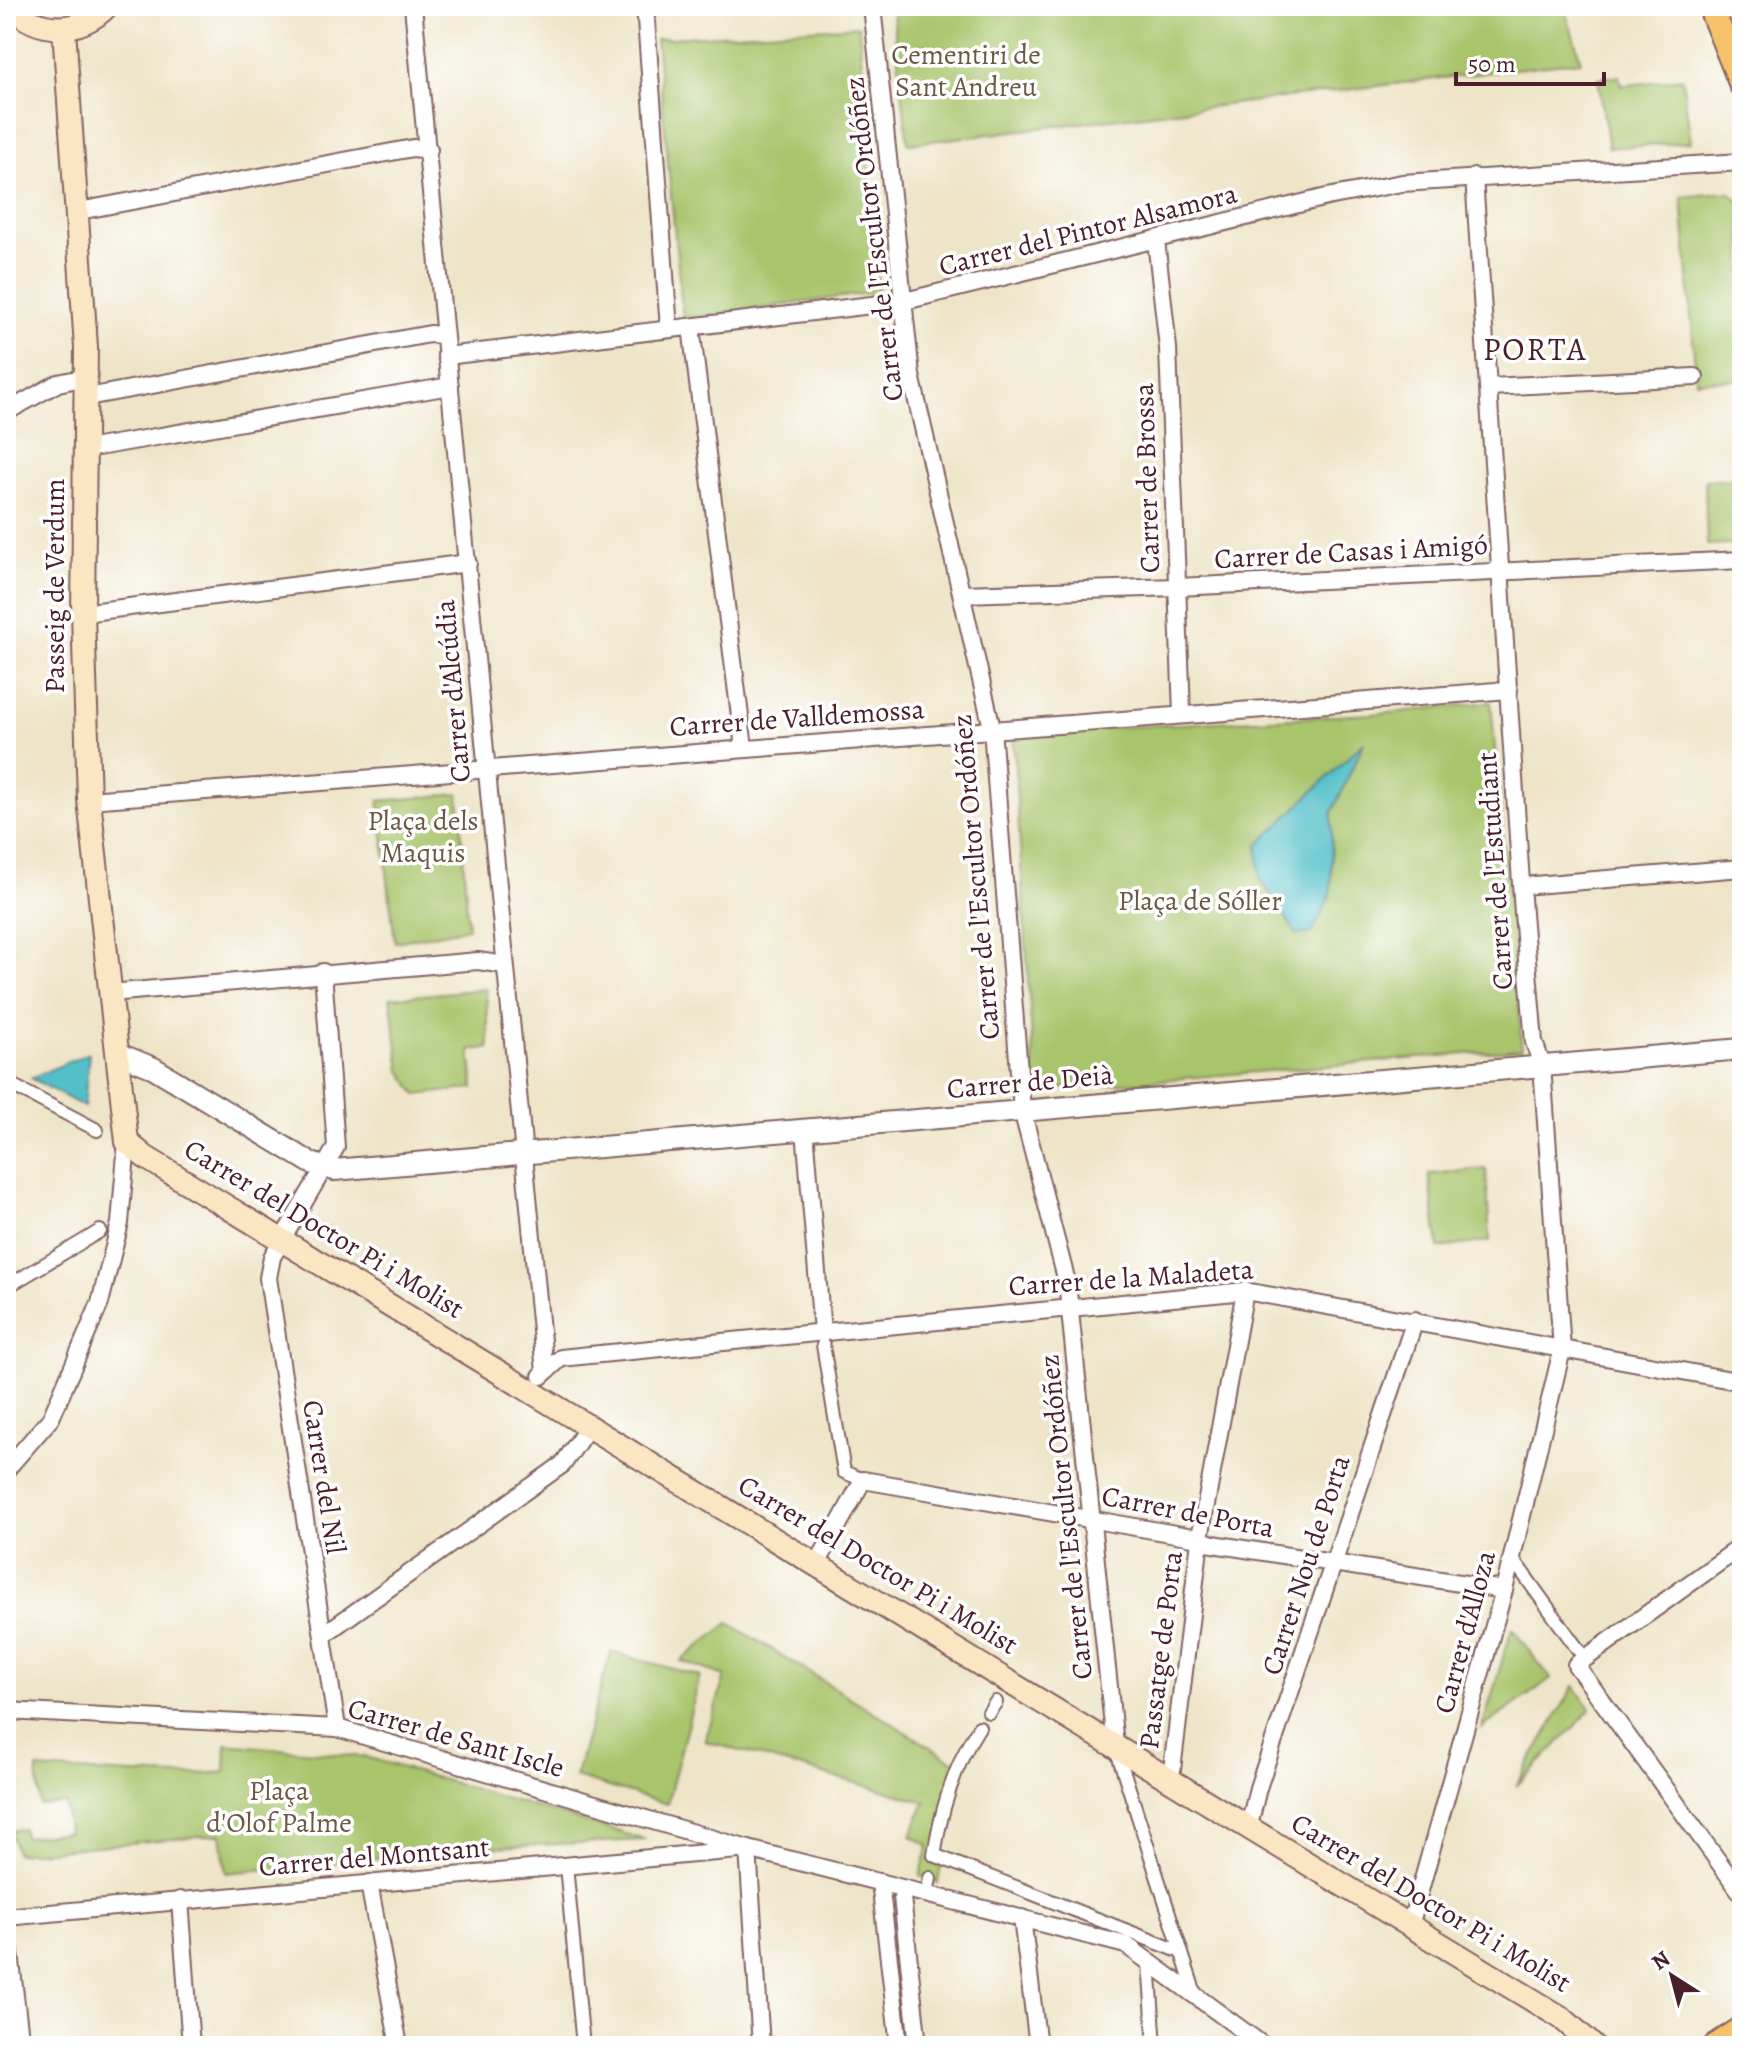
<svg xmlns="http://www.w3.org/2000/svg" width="1748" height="2052" viewBox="0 0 1748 2052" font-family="Alegreya,serif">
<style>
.green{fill:#a8c56c;stroke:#79724c;stroke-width:2}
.water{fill:#52c0c9;stroke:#4e707a;stroke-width:2}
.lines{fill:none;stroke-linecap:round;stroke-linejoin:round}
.pedestrian-casing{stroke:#836462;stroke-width:16}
.minor-casing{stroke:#836462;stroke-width:20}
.tertiary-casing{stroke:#836462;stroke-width:24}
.secondary-casing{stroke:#836462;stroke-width:26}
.primary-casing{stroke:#836462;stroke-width:28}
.pedestrian{stroke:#fff;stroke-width:12}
.minor{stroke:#fff;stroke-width:16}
.tertiary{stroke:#fff;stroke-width:20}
.secondary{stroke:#fbe6c4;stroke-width:22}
.primary{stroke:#f5c16b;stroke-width:24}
.labels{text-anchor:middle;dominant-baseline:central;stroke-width:7;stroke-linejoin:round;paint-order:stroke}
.park-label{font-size:28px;fill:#6b5942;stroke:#fff}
.street-label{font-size:28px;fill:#4a1f2b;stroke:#fff}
.quarter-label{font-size:32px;letter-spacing:2px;fill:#4a1f2b;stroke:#fff}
</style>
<rect width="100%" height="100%" fill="#fff"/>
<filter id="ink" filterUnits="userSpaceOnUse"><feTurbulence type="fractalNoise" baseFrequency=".0125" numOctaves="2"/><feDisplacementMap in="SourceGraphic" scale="16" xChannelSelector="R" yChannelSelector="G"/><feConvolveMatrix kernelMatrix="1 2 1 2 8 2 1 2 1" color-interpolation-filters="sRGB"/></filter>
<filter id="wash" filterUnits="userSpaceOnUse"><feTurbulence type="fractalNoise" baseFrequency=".006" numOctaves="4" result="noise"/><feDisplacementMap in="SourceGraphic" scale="32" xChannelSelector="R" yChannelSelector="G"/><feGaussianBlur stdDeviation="1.8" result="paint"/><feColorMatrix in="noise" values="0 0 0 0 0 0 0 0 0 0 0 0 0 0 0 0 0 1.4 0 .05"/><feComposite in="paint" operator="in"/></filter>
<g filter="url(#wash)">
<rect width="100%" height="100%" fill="#eee5c8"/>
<g class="green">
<polygon points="892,6 1564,6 1581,61 908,144"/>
<polygon points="859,26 878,292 683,319 656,39"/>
<polygon points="1619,76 1621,86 1682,78 1691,142 1609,148 1598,78"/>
<polygon points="1729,192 1742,204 1742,380 1696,381 1682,197"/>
<polygon points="1742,479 1742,543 1707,545 1705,480"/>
<polygon points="1491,702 1522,1049 1035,1091 1013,733 1389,713"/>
<polygon points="459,794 468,928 395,942 379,801"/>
<polygon points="486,989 489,1048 470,1050 474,1088 417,1095 401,1071 390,998"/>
<polygon points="1486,1169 1490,1241 1439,1248 1429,1174"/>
<polygon points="729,1623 958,1764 938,1883 920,1876 929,1845 911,1836 925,1802 705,1741 725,1676 681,1661"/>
<polygon points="1512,1628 1551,1679 1482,1728"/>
<polygon points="611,1652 700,1676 667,1804 575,1777"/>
<polygon points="1574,1686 1591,1710 1516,1786"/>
<polygon points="226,1744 366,1757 646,1840 494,1847 226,1873 221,1834 17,1854 10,1831 23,1829 24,1837 68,1832 65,1803 40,1805 37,1769 173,1776 225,1772"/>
</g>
<g class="water">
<polygon points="1364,742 1332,813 1331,894 1312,933 1297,935 1260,878 1258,845"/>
<polygon points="89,1053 84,1107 31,1078"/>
</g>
</g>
<g filter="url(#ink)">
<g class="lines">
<g class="pedestrian-casing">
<g id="pedestrian">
<polyline points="6,1082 97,1130"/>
<polyline points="10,1285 100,1231"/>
<polyline points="823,1345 844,1472 863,1480"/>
<polyline points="1512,1558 1585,1659"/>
<polyline points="989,1712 996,1702"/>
<path d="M979,1727C954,1766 941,1809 934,1855L1181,1952"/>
<polyline points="1116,1748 1196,1997"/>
<polyline points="566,1865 583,2046"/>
<polyline points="927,1894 930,1878"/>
<polyline points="1149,1962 1155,2046"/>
</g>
</g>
<g class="minor-casing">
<g id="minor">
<polyline points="413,6 545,1372"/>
<polyline points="645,6 669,329"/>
<polyline points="872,6 911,375 992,728 1022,1110 1067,1282 1115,1745"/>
<polyline points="79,211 413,148 429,150"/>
<polyline points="1156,240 1168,348 1182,713"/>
<polyline points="691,327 744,748"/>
<polyline points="446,356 905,301 1327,197 1402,183 1742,162"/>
<polyline points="1489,387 1695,377"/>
<polyline points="87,397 430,334 443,335"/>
<polyline points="6,412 58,383 87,377"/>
<polyline points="86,449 450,386"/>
<polyline points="962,594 1177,587 1742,560"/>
<polyline points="83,613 468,563"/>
<polyline points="89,800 1509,690"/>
<polyline points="1522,886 1742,868"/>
<polyline points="323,972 336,1147 272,1257 268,1278 337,1728"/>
<polyline points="110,993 478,961 505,965"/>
<polyline points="805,1130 822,1332"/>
<polyline points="541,1376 561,1358 580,1356 1245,1291 1742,1382"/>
<polyline points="6,1470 51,1418 100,1303 120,1223 127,1142"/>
<polyline points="1742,1546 1576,1665 1742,1894"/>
<polyline points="817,1564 863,1480 1193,1537 1213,1544 1504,1590"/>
<polyline points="323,1635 563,1464 589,1426"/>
<polyline points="6,1711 337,1728 748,1849 1126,1945 1264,2046"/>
<polyline points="1171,1778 1201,1532 1245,1291"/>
<polyline points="1249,1826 1258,1788 1415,1320"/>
<polyline points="748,1849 761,2046"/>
<polyline points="880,1882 899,2046"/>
<polyline points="369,1883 399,2046"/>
<polyline points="902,1897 918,2046"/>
<polyline points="180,1900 191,2046"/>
<polyline points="6,1917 738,1850"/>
<polyline points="1022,1918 1038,2046"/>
<polyline points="6,1920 21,2046"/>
<polyline points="1410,1926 1504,1590 1562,1350 1542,1065 1534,1042 1523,913 1474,177"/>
</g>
</g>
<g class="tertiary-casing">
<polyline id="tertiary" points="117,1053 154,1068 311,1163 334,1170 1742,1049"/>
</g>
<g class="secondary-casing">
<g id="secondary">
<path d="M11,6C38,35 81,34 107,6"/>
<polyline points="64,29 86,347 83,613 89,800 127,1142 145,1157 1562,2018 1593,2046"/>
</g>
</g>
<g class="primary-casing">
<g id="primary">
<polyline points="1710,6 1742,85"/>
<polyline points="1716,2046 1742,2029"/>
</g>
</g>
<use href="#pedestrian" class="pedestrian"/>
<use href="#minor" class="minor"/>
<use href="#tertiary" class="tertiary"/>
<use href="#secondary" class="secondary"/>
<use href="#primary" class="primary"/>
</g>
</g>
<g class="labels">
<g class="park-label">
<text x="966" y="55">Cementiri de<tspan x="966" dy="32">Sant Andreu</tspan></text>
<text x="423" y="821">Plaça dels<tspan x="423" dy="32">Maquis</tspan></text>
<text x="1200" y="901">Plaça de Sóller</text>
<text x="279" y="1791">Plaça<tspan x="279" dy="32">d'Olof Palme</tspan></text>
</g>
<g class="street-label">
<text transform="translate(1088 230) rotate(-14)">Carrer del Pintor Alsamora</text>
<text transform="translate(874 239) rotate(-97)">Carrer de l'Escultor Ordóñez</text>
<text transform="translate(1147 478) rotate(-92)">Carrer de Brossa</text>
<text transform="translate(1351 552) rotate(-3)">Carrer de Casas i Amigó</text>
<text transform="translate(55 586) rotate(-90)">Passeig de Verdum</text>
<text transform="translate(453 691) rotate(-95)">Carrer d'Alcúdia</text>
<text transform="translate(797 718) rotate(-4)">Carrer de Valldemossa</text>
<text transform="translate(1495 871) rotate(-94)">Carrer de l'Estudiant</text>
<text transform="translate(976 877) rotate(-95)">Carrer de l'Escultor Ordóñez</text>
<text transform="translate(1030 1082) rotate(-5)">Carrer de Deià</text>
<text transform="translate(324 1229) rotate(31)">Carrer del Doctor Pi i Molist</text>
<text transform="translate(1131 1278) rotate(-4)">Carrer de la Maladeta</text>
<text transform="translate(324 1477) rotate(81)">Carrer del Nil</text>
<text transform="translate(1188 1512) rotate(11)">Carrer de Porta</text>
<text transform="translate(1066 1517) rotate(-96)">Carrer de l'Escultor Ordóñez</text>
<text transform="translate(878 1565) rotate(31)">Carrer del Doctor Pi i Molist</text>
<text transform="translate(1306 1565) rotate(-72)">Carrer Nou de Porta</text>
<text transform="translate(1465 1632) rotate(-75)">Carrer d'Alloza</text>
<text transform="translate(1161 1650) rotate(-83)">Passatge de Porta</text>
<text transform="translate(456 1738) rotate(16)">Carrer de Sant Iscle</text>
<text transform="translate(374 1857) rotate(-5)">Carrer del Montsant</text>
<text transform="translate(1431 1903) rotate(31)">Carrer del Doctor Pi i Molist</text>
</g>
<g class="quarter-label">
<text x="1535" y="349">PORTA</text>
</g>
</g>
<rect width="1748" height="2052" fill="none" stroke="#fff" stroke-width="32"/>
<g transform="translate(1672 1976) rotate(324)" stroke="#ffffff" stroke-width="6" paint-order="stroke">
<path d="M0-6L14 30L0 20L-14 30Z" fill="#4a1f2b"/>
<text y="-12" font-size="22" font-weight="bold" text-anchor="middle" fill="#4a1f2b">N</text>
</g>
<path d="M1456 72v12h148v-12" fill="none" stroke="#4a1f2b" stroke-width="4"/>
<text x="1468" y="72" font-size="24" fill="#4a1f2b" stroke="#ffffff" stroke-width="6" paint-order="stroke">50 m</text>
</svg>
